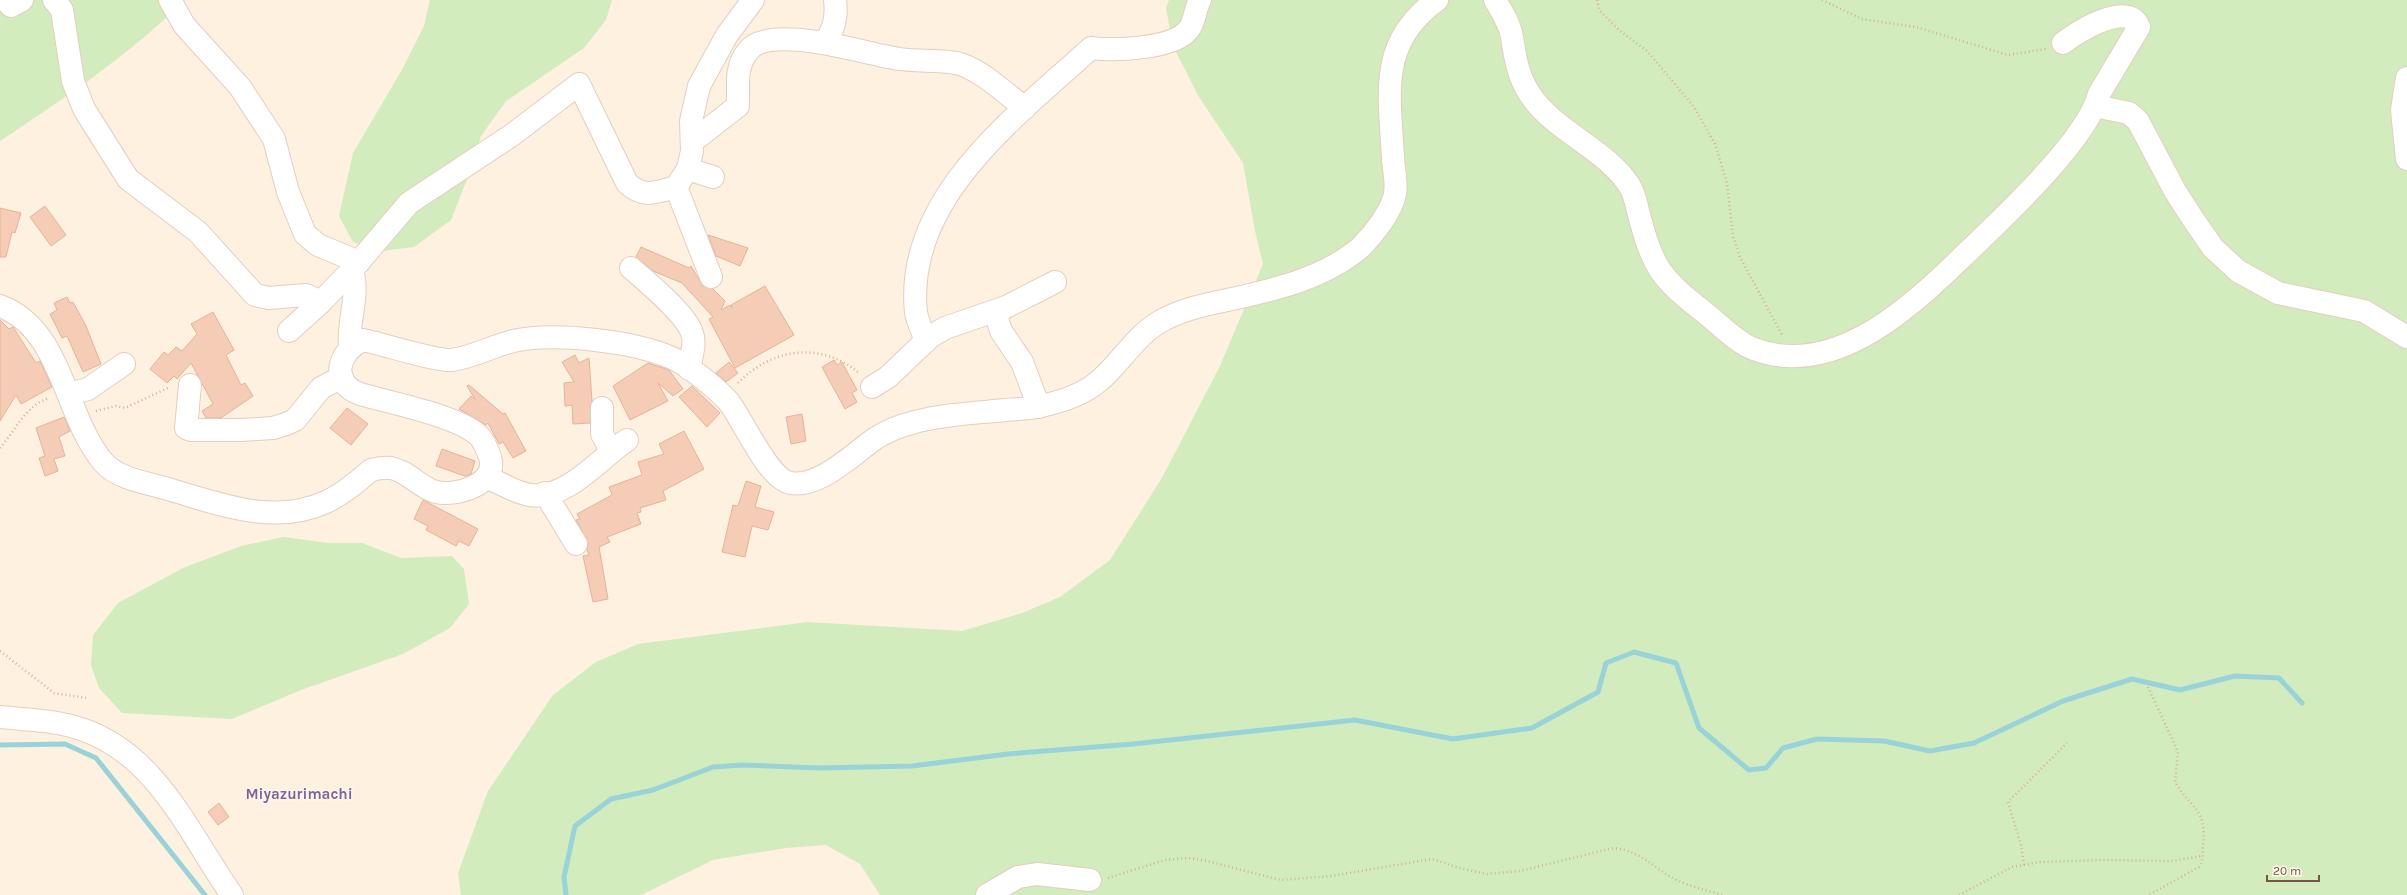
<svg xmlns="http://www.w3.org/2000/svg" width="2407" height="895" viewBox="0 0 2407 895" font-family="Karla,sans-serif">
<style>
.green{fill:#d2ecbe}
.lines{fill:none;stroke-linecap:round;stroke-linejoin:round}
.stream{stroke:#99d3da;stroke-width:5}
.building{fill:#f5ccb6;stroke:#e8b295}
.minor-casing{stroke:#e4cebe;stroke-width:24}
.path{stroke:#d9b099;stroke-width:2.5;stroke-dasharray:1 3;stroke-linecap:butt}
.minor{stroke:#fff;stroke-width:22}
.labels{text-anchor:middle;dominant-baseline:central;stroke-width:4;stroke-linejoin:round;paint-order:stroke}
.quarter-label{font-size:15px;font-weight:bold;fill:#84619a;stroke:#fff5e8}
</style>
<rect width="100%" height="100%" fill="#fef1e0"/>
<g class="green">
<path d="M9,0H185C129,55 65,98 0,141V8Z"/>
<polygon points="430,0 612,0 606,20 584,48 506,101 481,136 470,172 451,220 414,247 382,251 353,242 339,216 353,153 403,68 424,26"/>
<polygon points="1169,0 2407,0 2407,895 880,895 860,864 826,845 786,848 713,860 641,895 461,895 458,873 488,791 553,695 596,662 638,644 808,622 962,631 1022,613 1060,597 1110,560 1163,476 1220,366 1263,264 1255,231 1243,163 1199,97 1173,46 1166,8"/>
<polygon points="283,537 329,543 362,543 401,558 452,556 464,569 469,604 450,628 403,654 301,690 232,719 122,713 99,688 91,665 93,635 118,603 183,568 241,546"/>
</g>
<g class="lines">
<g class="stream">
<polyline points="0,745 65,744 96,758 205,895"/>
<polyline points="566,895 564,877 575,826 611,799 653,790 713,767 742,765 820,768 912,766 1008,754 1133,744 1355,720 1453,739 1532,728 1598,692 1606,663 1634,652 1676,663 1699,728 1749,770 1766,768 1783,748 1817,739 1884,741 1930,751 1974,743 2063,701 2132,679 2180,690 2235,676 2279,678 2302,703"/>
</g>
</g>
<g class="building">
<polygon points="45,206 66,235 51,246 30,217"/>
<polygon points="0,208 21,213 15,233 12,232 6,257 0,257"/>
<polygon points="708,235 748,248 740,266 716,256"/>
<polygon points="641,247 689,268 691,266 703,286 713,289 725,301 721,310 730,305 732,308 731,305 765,286 794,335 735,368 709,319 713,317 682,283 653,271 636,257"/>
<polygon points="67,297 70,303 73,302 86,326 101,364 83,372 67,336 62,338 50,314 57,310 54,303"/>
<polygon points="213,312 234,350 226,355 241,385 245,383 253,396 221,418 206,418 202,411 213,404 191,363 177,379 174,376 167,383 150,369 164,352 168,355 176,347 182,351 197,334 191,324"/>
<polygon points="0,320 9,329 13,327 36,363 40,361 52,387 21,404 16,395 0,421"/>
<polygon points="575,355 579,363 589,358 592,401 590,423 573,424 572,405 565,406 564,383 574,382 562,362"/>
<polygon points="834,360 837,365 842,362 857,390 852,393 857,402 845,409 822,367"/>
<polygon points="729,362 738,373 726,382 716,373"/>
<polygon points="648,363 669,370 683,389 673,396 658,383 668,401 630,420 613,386"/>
<polygon points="469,385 503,414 505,413 526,451 513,458 503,442 499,444 488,423 486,425 459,409 471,396 475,399 467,386"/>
<polygon points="692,386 720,413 707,427 679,397"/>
<polygon points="347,408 368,424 351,445 330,428"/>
<polygon points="802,414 806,441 791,444 786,417"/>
<polygon points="64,417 70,431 59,437 65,456 54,459 58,471 45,476 39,458 45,456 36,428"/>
<polygon points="684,431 704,469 663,491 666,500 640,508 641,512 637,513 641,524 607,537 610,542 599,547 608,599 593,602 583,556 589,555 587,550 588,543 576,520 580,519 577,514 612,495 609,487 642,475 638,462 664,454 659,444"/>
<polygon points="442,449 475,461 471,474 465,476 436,466"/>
<polygon points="746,481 761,486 755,507 774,512 768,530 752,526 745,557 722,552 733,505 738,506"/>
<polygon points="423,500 478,529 469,546 459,541 456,546 426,530 428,526 414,519"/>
<polygon points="219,803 229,817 218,825 208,812"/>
</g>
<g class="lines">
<g class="minor-casing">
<g id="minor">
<polyline points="6,0 11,6 22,0"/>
<polyline points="54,0 62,10 73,81 84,109 128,179 198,232 255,295 269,298 306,295 321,302"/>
<polyline points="170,0 184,25 240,87 274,139 288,192 305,234 318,245 359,262"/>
<path d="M1495,0C1502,12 1510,24 1512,37C1515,57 1518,76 1529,93C1553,131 1605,148 1629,185C1634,192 1636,202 1638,211C1643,230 1649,253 1660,270C1672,288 1693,303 1710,317C1722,327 1739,344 1754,349C1830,378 1905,313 1956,263C1994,226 2086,143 2099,94L2139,27C2129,0 2078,31 2063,43"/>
<path d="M824,42C835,30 837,16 835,0"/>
<polyline points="2407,78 2402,110 2407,159"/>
<polyline points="2095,106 2129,113 2138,121 2175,191 2193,219 2213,248 2238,271 2278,293 2364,311 2407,337"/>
<path d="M693,141L738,106C739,87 734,68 748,51C770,22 868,55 900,59C918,62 949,59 963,65C986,74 1006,94 1025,108"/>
<polyline points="688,169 713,177"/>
<polyline points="676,187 711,277"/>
<path d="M631,268C647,282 686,314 692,333C696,343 691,358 689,369"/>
<path d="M0,306C63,329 64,417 104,463C118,479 148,483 168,489C219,504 274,526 326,502C343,494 357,482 371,470C378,468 384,467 391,468C408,471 420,488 436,492C456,497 499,484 490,457C487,449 484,440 477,434C454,415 390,403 360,394C329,383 338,351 363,340C383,344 435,361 452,360C473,357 493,346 513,341C555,332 633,341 672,358C688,365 716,388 728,401C743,419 768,480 791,483C820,488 854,453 876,438C887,431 903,425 915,422C944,414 976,413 1006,410C1017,409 1030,409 1041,406C1060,402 1084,394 1099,381C1122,362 1136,333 1165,319C1186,308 1209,304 1232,299C1277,289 1325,278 1361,247C1373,235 1392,211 1395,194C1397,183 1394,170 1393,159C1390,95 1377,43 1437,0"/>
<polyline points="995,312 1001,331 1022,362 1039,407"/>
<path d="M289,331L321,302L352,270L409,203L512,135L579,84L627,183C644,199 656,192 676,187L688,169L692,151L691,121L699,86L727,35L753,0"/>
<path d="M926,341C923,332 917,321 916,312C904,198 1017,116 1091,48C1114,51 1175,49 1189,29C1195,21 1195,9 1200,0"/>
<path d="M350,347C347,321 360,296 352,270"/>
<polyline points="190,385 186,428 191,430 241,430 273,428 286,424 295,420 321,388 342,377"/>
<polyline points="872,387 888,377 930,337 945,328 1006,307 1055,282"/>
<polyline points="69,394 88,389 124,364"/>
<polyline points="602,408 602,434 611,451"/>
<path d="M487,477C500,483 516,493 530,495C567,500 600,458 627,440"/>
<polyline points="545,493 576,544"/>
<path d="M0,717C26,720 56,720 81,729C157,754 189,834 232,895"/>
<polyline points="987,895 1018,877 1037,874 1090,880"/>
</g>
</g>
<g class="path">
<polyline points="1597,0 1600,11 1619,30 1647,51 1694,107 1715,144 1727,183 1733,236 1740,257 1782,335"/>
<polyline points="1822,0 1862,19 1916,27 2008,55 2046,49"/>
<path d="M738,383C772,348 821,341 859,373"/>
<polyline points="96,411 116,406 125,408 170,387"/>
<path d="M0,448C16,430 25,406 49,398"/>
<polyline points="0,651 54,693 86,698"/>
<path d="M2148,687L2178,752L2175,782C2192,811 2207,807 2203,846C2202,854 2204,861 2199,867L2149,895"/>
<polyline points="2024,865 2021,845 2008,802 2067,743"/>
<path d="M1108,878L1165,860L1188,858L1207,861L1281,880L1331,876L1432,859L1459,868L1487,874L1520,871L1613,848C1643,851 1653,869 1677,880C1691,887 1707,890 1722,895"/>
<polyline points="1959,895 2012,867 2040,862 2102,860 2171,861 2202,856"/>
</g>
<use href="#minor" class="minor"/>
</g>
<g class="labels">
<g class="quarter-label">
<text x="299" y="794">Miyazurimachi</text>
</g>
</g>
<path d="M2267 875v6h52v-6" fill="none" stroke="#765546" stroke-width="2"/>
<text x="2273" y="875" font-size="12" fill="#765546" stroke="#fff5e8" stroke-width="3" paint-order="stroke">20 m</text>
</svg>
